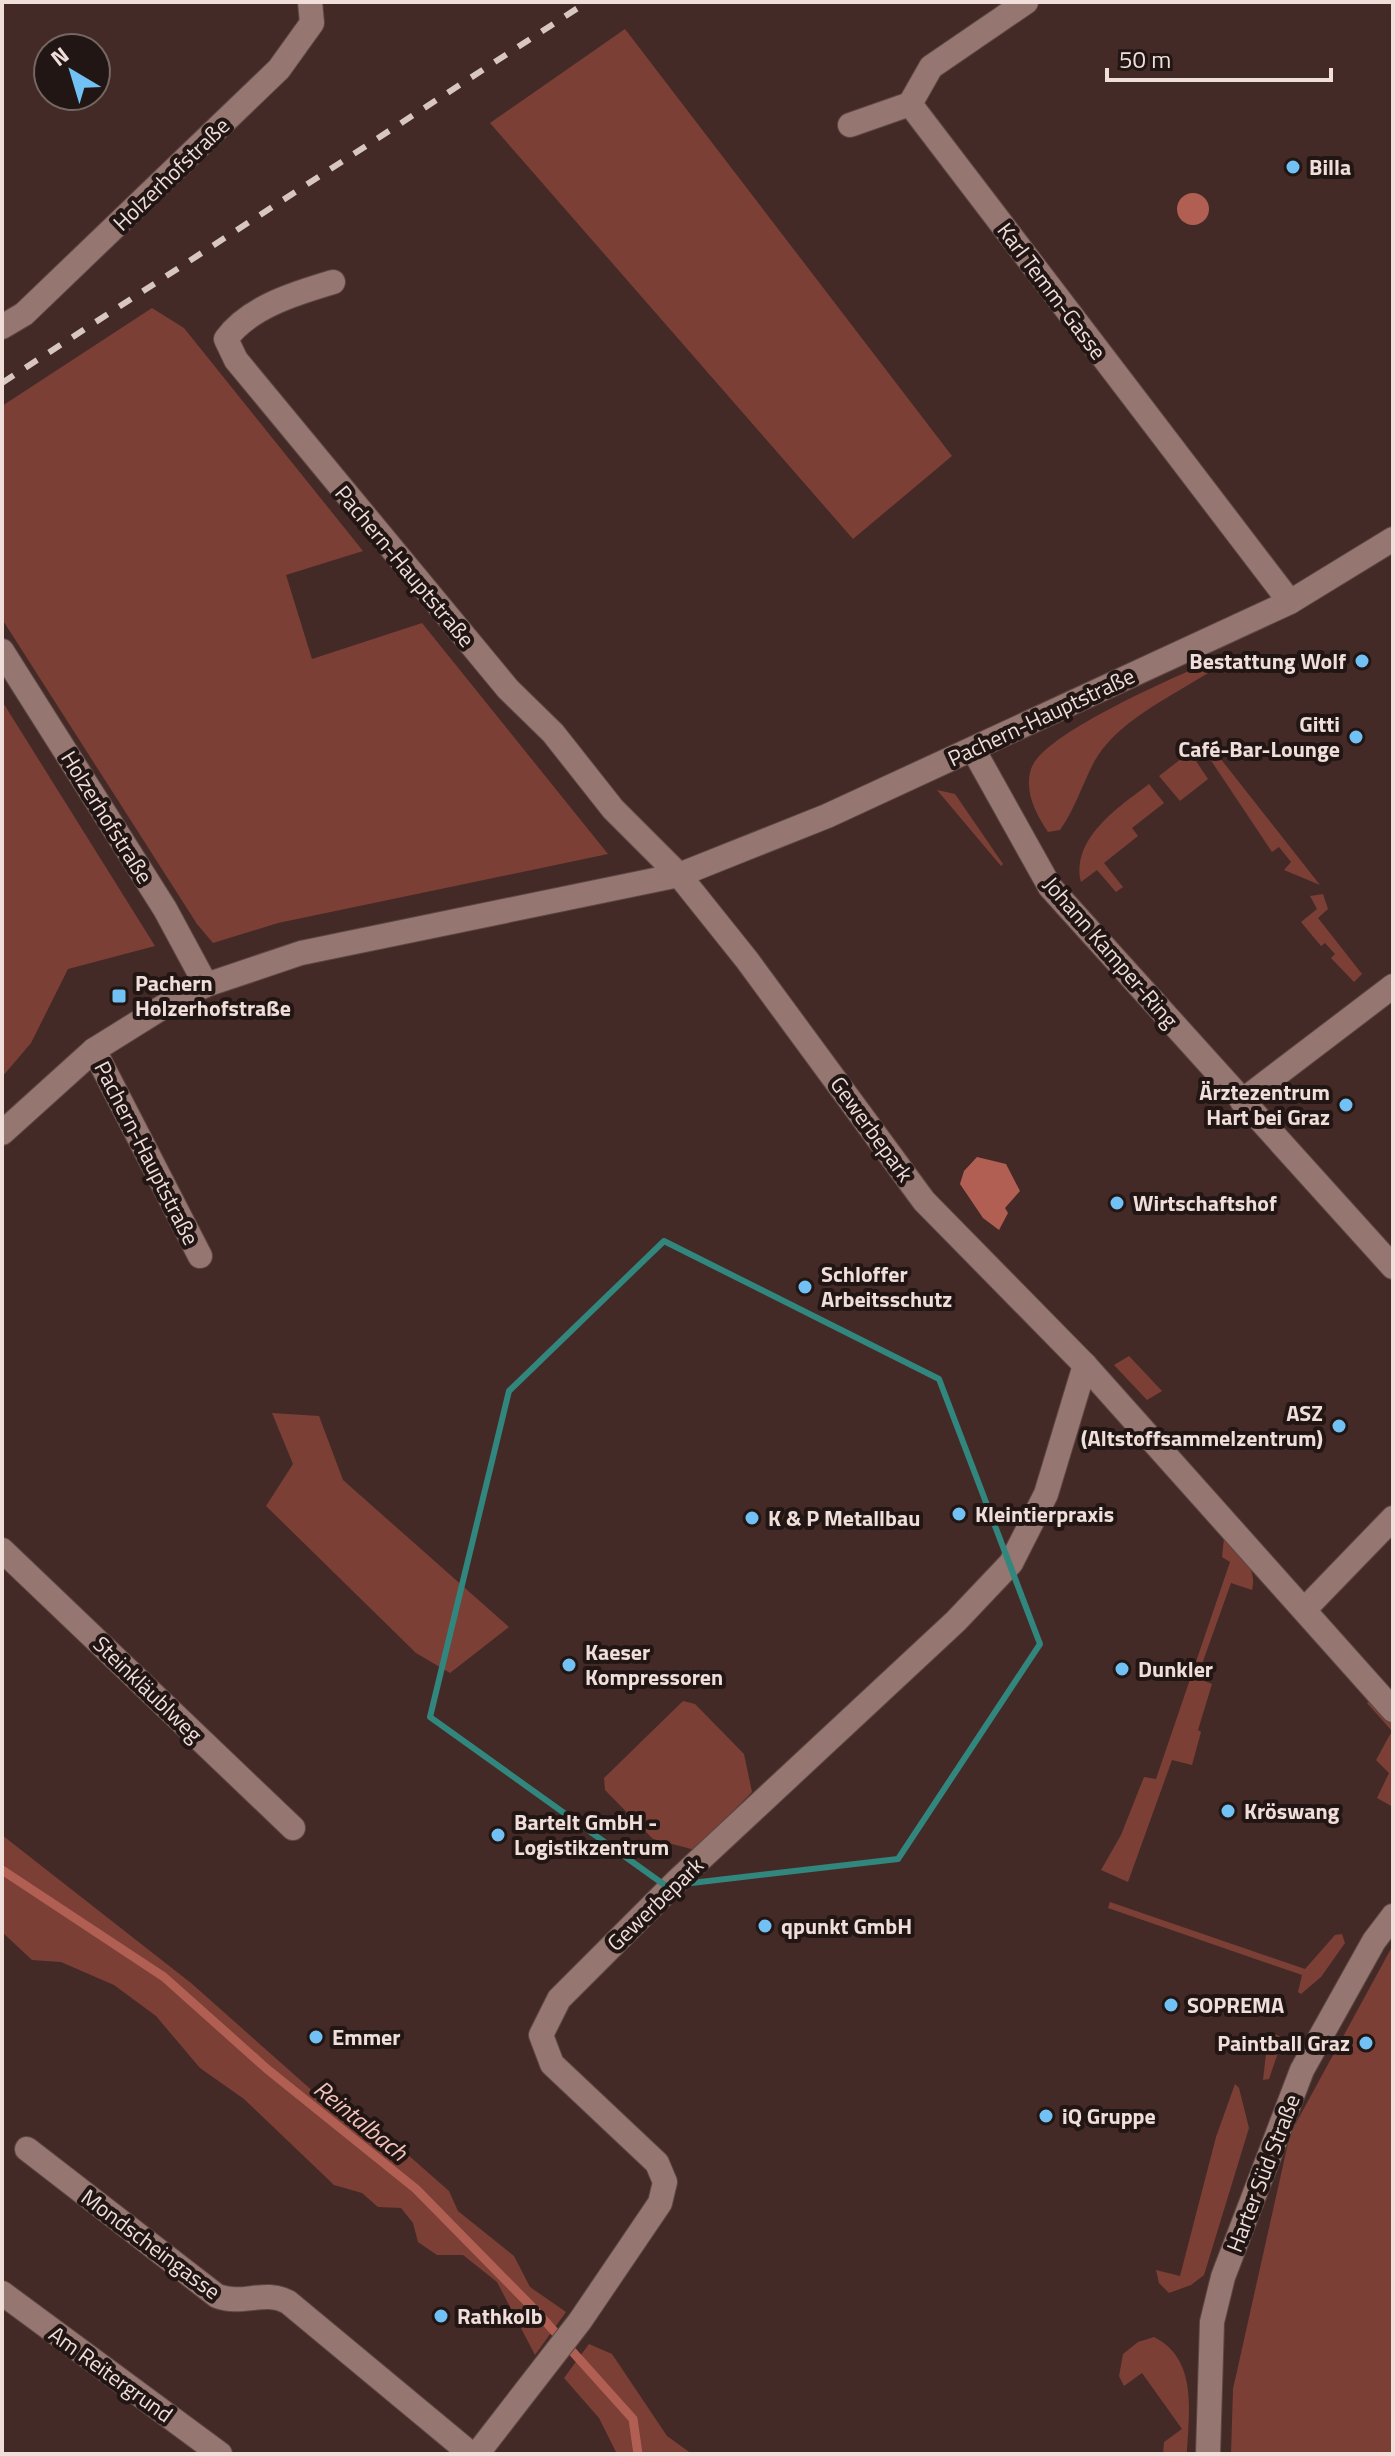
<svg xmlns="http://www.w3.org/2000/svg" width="1395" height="2456" viewBox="0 0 1395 2456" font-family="'Titillium Web',sans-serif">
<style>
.green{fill:#7b3f36}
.water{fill:#b15f53}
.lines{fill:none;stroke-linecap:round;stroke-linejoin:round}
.stream{stroke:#b15f53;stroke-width:9}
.minor-casing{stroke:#5d4744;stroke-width:26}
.secondary-casing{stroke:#5d4744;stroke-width:26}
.minor{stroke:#957670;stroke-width:24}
.secondary{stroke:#957670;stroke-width:24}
.rail{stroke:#d8c6c2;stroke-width:6;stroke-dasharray:14 14;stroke-linecap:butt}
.marked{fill:none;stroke:#31867e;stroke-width:6;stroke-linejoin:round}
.poi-dot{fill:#72c1f5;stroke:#221614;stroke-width:3}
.labels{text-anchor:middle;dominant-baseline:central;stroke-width:8;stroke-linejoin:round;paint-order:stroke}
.poi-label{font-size:22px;font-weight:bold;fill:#efdeda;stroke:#221614;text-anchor:start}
.street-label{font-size:22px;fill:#efdeda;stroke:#221614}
.water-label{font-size:24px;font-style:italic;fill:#f3c4bc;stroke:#221614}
</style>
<rect width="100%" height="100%" fill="#442a26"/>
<g class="green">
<polygon points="625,29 952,456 853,539 490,123"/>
<polygon points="152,308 184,328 363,551 286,575 312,659 422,623 608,854 278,923 213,943 197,924 2,619 2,406"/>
<path d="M1202,665L1208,673C1170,697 1116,722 1094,762C1082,785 1075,809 1060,830L1048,832C1036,814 1024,792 1031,769C1043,734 1167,681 1202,665Z"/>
<polygon points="2,701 155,946 68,969 31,1043 2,1077"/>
<polygon points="1205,739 1320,885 1284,870 1291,862 1279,847 1272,852 1200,744"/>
<polygon points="1190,752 1208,779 1180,801 1159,776"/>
<path d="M1149,784L1164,803L1132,828L1138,836L1104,863L1123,887L1116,892L1097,870L1081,882C1071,838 1119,807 1149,784Z"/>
<polygon points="937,790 955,794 1003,864 1001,866"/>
<polygon points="1323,894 1328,909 1318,918 1362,974 1354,982 1331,958 1335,954 1325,943 1321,946 1301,922 1317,909 1310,896"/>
<polygon points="1129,1356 1162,1391 1147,1400 1114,1365"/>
<polygon points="272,1413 319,1416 343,1480 509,1627 450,1673 416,1653 266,1506 293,1464"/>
<path d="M1224,1538C1239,1554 1258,1566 1252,1590L1231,1583L1197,1678L1212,1684L1198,1730L1201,1732L1192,1765L1172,1760L1128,1882L1101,1870L1121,1835L1144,1777L1156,1779L1230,1562L1222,1557Z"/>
<polygon points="1372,1699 1393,1722 1393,1807 1377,1798 1389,1773 1376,1760 1392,1731 1367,1703"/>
<polygon points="683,1701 695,1704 744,1754 752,1792 695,1850 653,1839 605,1790 604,1778"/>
<polygon points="2,1835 191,1983 368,2140 399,2155 407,2154 449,2191 458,2211 514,2256 530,2287 566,2312 535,2355 497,2282 463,2255 437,2255 418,2242 413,2223 401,2208 378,2207 362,2193 334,2185 244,2099 200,2068 156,2016 114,1985 61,1962 32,1960 2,1932"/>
<polygon points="1110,1902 1305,1969 1335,1935 1342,1934 1345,1943 1321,1977 1301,1994 1298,1992 1302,1975 1108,1908"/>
<polygon points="1393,1945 1393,2454 1231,2454 1233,2389 1290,2134"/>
<polygon points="1275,2034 1283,2038 1269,2079 1263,2080 1268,2037"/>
<polygon points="1235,2084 1239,2088 1249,2128 1204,2275 1191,2285 1169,2293 1159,2283 1156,2270 1180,2276 1216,2137"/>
<path d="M1154,2337C1198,2359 1189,2412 1187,2454H1163L1164,2442L1182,2429L1142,2373L1124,2386L1119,2376L1123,2354L1138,2342Z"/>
<polygon points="589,2344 612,2354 667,2436 692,2454 617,2454 599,2418 564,2378"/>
</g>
<g class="water">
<circle cx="1193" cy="209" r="16"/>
<polygon points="977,1157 1006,1164 1020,1191 1005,1208 1008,1213 999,1230 983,1218 960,1184 964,1171"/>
</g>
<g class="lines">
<polyline class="stream" points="2,1870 164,1977 267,2069 416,2189 536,2311 633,2419 638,2454"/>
<g class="minor-casing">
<g id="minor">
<polyline points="1026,2 931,67 910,104 1290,602"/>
<polyline points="850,125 910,104"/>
<path d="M333,282C296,293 249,307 226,339L236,360L508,689L553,733L613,809L679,875L747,960L924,1201L1085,1365L1393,1710"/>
<polyline points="2,327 24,314 279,69 312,23 310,2"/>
<polyline points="2,651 165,909 206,985"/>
<polyline points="973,749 1050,887 1393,1267"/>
<polyline points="94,1050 200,1256"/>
<polyline points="1242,1101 1393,986"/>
<polyline points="2,1550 293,1828"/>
<polyline points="1305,1609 1393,1518"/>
<path d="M27,2149L217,2296C244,2306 264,2289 288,2302L471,2454"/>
<polyline points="2,2293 220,2454"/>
<polyline points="477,2454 580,2321 660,2203 665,2182 657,2163 552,2064 541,2035 559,1999 678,1880 956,1621 1011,1563 1046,1494 1085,1365"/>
<polyline points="1208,2454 1212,2322 1223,2277 1302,2070 1374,1941 1393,1916"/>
</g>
</g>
<g class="secondary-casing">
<polyline id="secondary" points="2,1133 94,1050 179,997 206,985 301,953 679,875 827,816 1290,602 1393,539"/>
</g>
<use href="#minor" class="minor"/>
<use href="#secondary" class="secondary"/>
<polyline class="rail" points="2,383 587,2"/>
</g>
<path class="marked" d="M664,1241L939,1379L1040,1644L898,1859L666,1886L430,1717L509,1391Z"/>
<g class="poi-dot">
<circle cx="1293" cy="167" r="8"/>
<circle cx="1362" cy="661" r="8"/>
<circle cx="1356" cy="737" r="8"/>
<rect x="111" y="988" width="16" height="16" rx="4"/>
<circle cx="1346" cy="1105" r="8"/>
<circle cx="1117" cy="1203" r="8"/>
<circle cx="805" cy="1287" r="8"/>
<circle cx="1339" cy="1426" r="8"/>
<circle cx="959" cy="1514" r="8"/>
<circle cx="752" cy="1518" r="8"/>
<circle cx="569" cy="1665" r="8"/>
<circle cx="1122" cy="1669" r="8"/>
<circle cx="1228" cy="1811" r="8"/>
<circle cx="498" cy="1835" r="8"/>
<circle cx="765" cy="1926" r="8"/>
<circle cx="1171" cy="2005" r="8"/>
<circle cx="316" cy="2037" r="8"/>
<circle cx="1366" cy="2043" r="8"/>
<circle cx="1046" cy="2116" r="8"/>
<circle cx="441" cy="2316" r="8"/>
</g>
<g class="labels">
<g class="poi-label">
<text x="1309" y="167">Billa</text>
<text x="1346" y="661" text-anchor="end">Bestattung Wolf</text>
<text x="1340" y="724" text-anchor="end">Gitti<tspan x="1340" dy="25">Café-Bar-Lounge</tspan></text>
<text x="135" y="983">Pachern<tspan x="135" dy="25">Holzerhofstraße</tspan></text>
<text x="1330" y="1092" text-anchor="end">Ärztezentrum<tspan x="1330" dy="25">Hart bei Graz</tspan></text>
<text x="1133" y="1203">Wirtschaftshof</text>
<text x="821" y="1274">Schloffer<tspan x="821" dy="25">Arbeitsschutz</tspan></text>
<text x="1323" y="1413" text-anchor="end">ASZ<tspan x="1323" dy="25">(Altstoffsammelzentrum)</tspan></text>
<text x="975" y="1514">Kleintierpraxis</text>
<text x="768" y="1518">K &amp; P Metallbau</text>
<text x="585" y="1652">Kaeser<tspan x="585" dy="25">Kompressoren</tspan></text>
<text x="1138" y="1669">Dunkler</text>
<text x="1244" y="1811">Kröswang</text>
<text x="514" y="1822">Bartelt GmbH -<tspan x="514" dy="25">Logistikzentrum</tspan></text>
<text x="781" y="1926">qpunkt GmbH</text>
<text x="1187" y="2005">SOPREMA</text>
<text x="332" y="2037">Emmer</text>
<text x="1350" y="2043" text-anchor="end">Paintball Graz</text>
<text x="1062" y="2116">iQ Gruppe</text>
<text x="457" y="2316">Rathkolb</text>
</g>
<g class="street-label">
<text transform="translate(171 174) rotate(-44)">Holzerhofstraße</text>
<text transform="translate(1052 291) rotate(53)">Karl Temm-Gasse</text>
<text transform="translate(405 566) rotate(50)">Pachern-Hauptstraße</text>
<text transform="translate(1041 717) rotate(-25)">Pachern-Hauptstraße</text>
<text transform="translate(107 817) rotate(58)">Holzerhofstraße</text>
<text transform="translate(1111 952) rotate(49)">Johann Kamper-Ring</text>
<text transform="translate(872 1129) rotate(54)">Gewerbepark</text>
<text transform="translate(147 1153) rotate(63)">Pachern-Hauptstraße</text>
<text transform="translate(148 1689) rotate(44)">Steinkläublweg</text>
<text transform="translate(655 1904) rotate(-44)">Gewerbepark</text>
<text transform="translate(1263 2173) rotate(-69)">Harter Süd Straße</text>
<text transform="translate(151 2244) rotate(37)">Mondscheingasse</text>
<text transform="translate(111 2374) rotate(36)">Am Reitergrund</text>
</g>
<g class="water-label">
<text transform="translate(361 2120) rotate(39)">Reintalbach</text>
</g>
</g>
<rect width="1395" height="2456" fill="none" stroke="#efdeda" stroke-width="8"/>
<g transform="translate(72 72) rotate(322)"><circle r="38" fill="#221614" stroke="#746663" stroke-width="2"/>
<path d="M0-6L14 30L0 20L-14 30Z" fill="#72c1f5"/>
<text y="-12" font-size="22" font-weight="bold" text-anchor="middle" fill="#efdeda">N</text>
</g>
<path d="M1107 68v12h224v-12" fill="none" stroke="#efdeda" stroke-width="4"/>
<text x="1119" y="68" font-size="24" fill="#efdeda" stroke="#221614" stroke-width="6" paint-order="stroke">50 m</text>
</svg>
